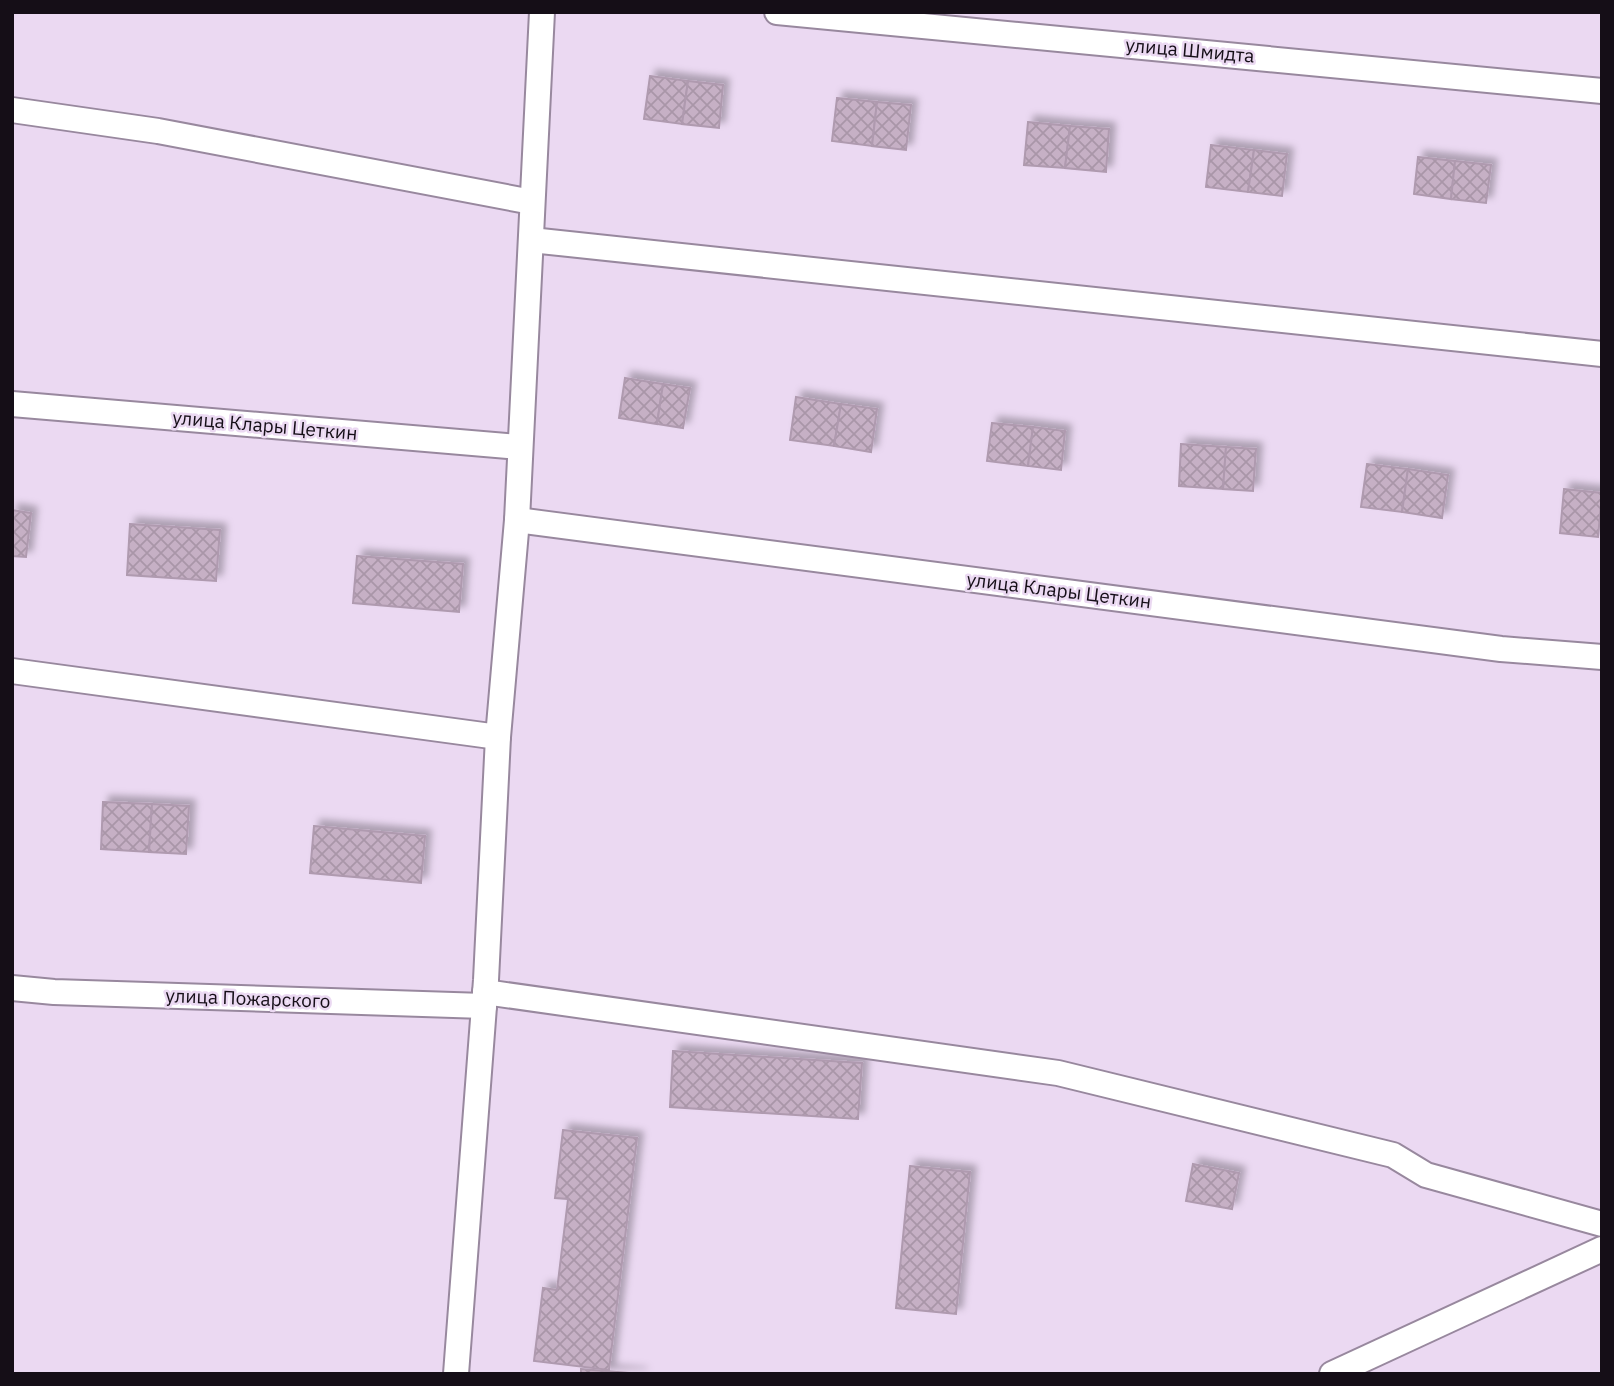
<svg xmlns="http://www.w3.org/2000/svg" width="1614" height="1386" viewBox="0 0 1614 1386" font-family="'IBM Plex Sans',sans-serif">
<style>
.building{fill:url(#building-cross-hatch);stroke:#af9aaf;stroke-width:2;filter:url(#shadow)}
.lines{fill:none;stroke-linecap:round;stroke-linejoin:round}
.street-casing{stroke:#98889e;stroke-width:28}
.street{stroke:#fff;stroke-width:24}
.labels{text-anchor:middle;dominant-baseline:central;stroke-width:5;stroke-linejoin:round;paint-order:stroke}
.street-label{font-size:19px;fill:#150e17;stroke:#ebd9f2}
</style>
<defs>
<pattern id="building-cross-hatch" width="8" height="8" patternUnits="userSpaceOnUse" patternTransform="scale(1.75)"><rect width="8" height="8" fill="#c6b0c5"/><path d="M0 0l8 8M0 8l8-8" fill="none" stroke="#a996a8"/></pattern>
<filter id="shadow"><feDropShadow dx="6" dy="-6" stdDeviation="3.5" flood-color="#0004"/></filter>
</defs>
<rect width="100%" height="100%" fill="#ebd9f2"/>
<g class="building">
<polygon points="650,76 688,81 682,124 644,119"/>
<polygon points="688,81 723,85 719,128 682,124"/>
<polygon points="837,98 877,102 872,146 832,141"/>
<polygon points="877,102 911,105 906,150 872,146"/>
<polygon points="1028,122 1070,126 1065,168 1024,165"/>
<polygon points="1070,126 1109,129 1106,172 1065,168"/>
<polygon points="1211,145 1254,150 1248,192 1206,187"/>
<polygon points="1254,150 1287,154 1282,196 1248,192"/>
<polygon points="1418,157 1455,161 1451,199 1414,194"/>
<polygon points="1455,161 1491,165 1486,203 1451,199"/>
<polygon points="625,378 663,384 657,424 619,418"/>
<polygon points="663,384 690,388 683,428 657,424"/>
<polygon points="796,397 841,404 834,446 790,440"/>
<polygon points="841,404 877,409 871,452 834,446"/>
<polygon points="992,423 1033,427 1028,466 987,461"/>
<polygon points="1033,427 1065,431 1061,470 1028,466"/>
<polygon points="1181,444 1226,447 1223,489 1179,486"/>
<polygon points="1226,447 1256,449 1253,491 1223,489"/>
<polygon points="1367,464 1408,469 1402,512 1361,507"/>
<polygon points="1408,469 1448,475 1442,518 1402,512"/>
<polygon points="1564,489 1602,493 1598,537 1560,533"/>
<polygon points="12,510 31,513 26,557 12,556"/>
<polygon points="130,524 220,530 216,581 127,575"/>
<polygon points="357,556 463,564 459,612 353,603"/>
<polygon points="103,802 152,804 149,852 101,849"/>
<polygon points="152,804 189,806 186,854 149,852"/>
<polygon points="314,826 425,836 421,883 310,873"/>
<polygon points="673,1051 862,1063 858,1119 670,1107"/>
<polygon points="563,1130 637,1138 609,1370 534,1361 543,1288 557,1290 568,1199 555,1198"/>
<polygon points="1193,1164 1239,1173 1232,1209 1186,1201"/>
<polygon points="910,1166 970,1172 956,1314 896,1308"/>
<polygon points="581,1369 642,1374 581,1374"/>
</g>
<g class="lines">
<g class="street-casing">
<g id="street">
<polyline points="777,12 1602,91"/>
<polyline points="12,110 158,131 532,202"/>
<polyline points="531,240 1602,354"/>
<polyline points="12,404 518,447"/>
<polyline points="517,520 1501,649 1602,657"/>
<polyline points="12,671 498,737"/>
<polyline points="12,988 54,992 484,1006"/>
<polyline points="485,992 1058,1073 1393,1155 1426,1175 1602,1224"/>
<polyline points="456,1374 486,980 498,737 517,520 542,12"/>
<polyline points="1332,1374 1602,1249"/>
</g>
</g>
<use href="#street" class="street"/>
</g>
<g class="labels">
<g class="street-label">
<text transform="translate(1190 50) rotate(5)">улица Шмидта</text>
<text transform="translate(265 425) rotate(5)">улица Клары Цеткин</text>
<text transform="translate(1059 590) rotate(7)">улица Клары Цеткин</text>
<text transform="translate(248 998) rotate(2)">улица Пожарского</text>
</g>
</g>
<rect width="1614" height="1386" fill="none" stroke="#150e17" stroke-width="28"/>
</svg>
